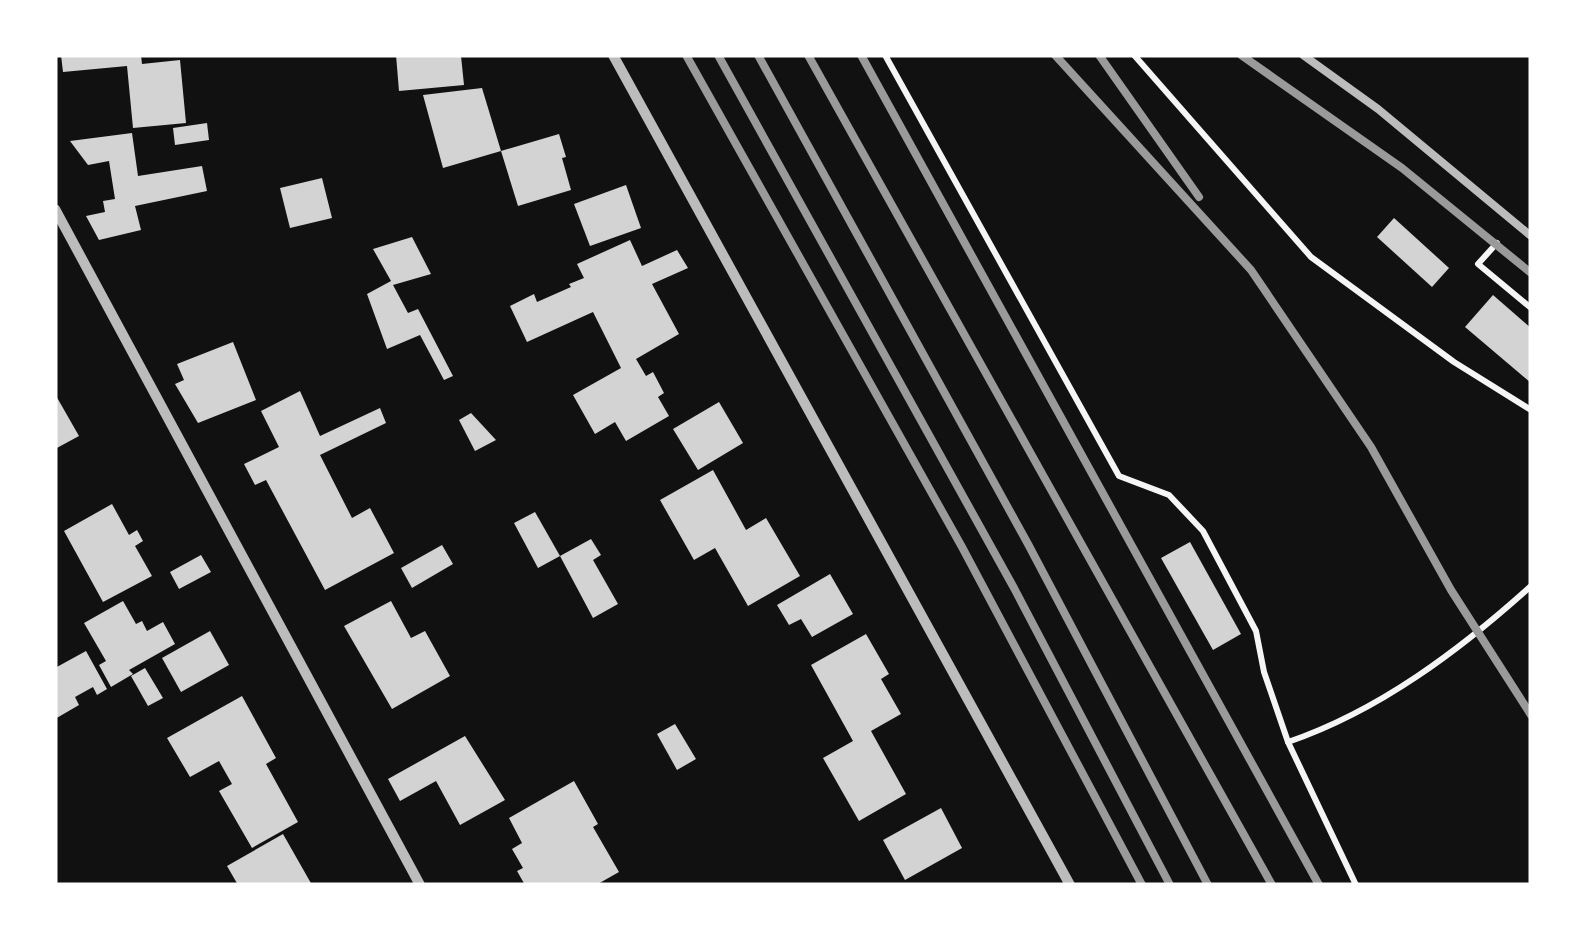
<svg xmlns="http://www.w3.org/2000/svg" width="1586" height="940" viewBox="0 0 1586 940" font-family="'Crimson Pro',serif">
<style>
.building{fill:#d3d3d3}
.lines{fill:none;stroke-linecap:round;stroke-linejoin:round}
.path{stroke:#f5f5f5;stroke-width:6}
.service{stroke:#bcbcbc;stroke-width:8}
.minor{stroke:#bcbcbc;stroke-width:10}
.rail{stroke:#9a9a9a;stroke-width:8}
</style>
<rect width="100%" height="100%" fill="#111"/>
<g class="building">
<polygon points="61,55 141,55 142,64 180,60 186,123 133,128 127,66 63,72"/>
<polygon points="396,55 461,56 464,85 399,91"/>
<polygon points="482,88 501,151 443,168 423,95"/>
<polygon points="207,123 209,140 175,145 173,128"/>
<polygon points="132,133 138,176 202,166 207,191 135,206 141,230 99,240 86,216 105,212 103,201 115,199 109,161 88,165 70,141"/>
<polygon points="559,134 566,157 562,158 571,190 518,206 501,151"/>
<polygon points="322,178 332,218 290,228 280,188"/>
<polygon points="626,185 641,228 590,246 574,204"/>
<polygon points="1394,218 1449,268 1432,287 1377,237"/>
<polygon points="412,237 431,274 393,285 408,313 418,309 453,376 444,380 420,335 387,349 367,294 391,281 373,249"/>
<polygon points="630,240 642,266 677,250 688,268 652,284 679,334 636,359 646,376 653,372 664,393 658,397 669,416 626,441 615,422 595,434 573,395 621,368 593,312 527,342 510,306 534,294 537,302 571,287 569,284 584,278 577,264"/>
<polygon points="1493,295 1531,328 1531,383 1465,327"/>
<polygon points="233,342 256,400 198,423 175,384 184,380 177,364"/>
<polygon points="300,391 320,436 380,408 386,423 320,455 352,518 370,508 394,553 325,590 266,480 255,485 244,464 279,447 261,411"/>
<polygon points="55,394 79,436 55,449"/>
<polygon points="719,402 743,443 698,470 673,429"/>
<polygon points="471,413 496,440 475,451 459,420"/>
<polygon points="713,470 746,530 766,518 800,576 748,606 715,548 694,560 660,500"/>
<polygon points="112,504 129,535 137,530 143,541 135,546 152,576 103,602 64,531"/>
<polygon points="535,512 560,556 538,568 514,523"/>
<polygon points="591,539 601,555 593,560 618,604 593,618 560,556"/>
<polygon points="1190,542 1241,634 1213,650 1161,558"/>
<polygon points="442,545 453,564 412,588 401,568"/>
<polygon points="201,555 211,572 179,589 170,572"/>
<polygon points="830,574 853,614 812,637 801,619 789,625 777,605"/>
<polygon points="123,601 136,624 142,621 147,631 163,622 175,644 129,670 133,674 111,687 99,665 106,661 84,623"/>
<polygon points="391,601 411,638 425,631 450,676 392,709 344,626"/>
<polygon points="210,631 229,665 181,692 162,658"/>
<polygon points="866,634 889,674 881,679 901,714 871,731 906,794 859,821 823,758 853,741 811,665"/>
<polygon points="86,651 107,689 97,695 93,687 75,697 79,705 55,719 55,668"/>
<polygon points="145,668 163,698 148,706 131,676"/>
<polygon points="242,696 276,758 266,764 298,822 252,848 219,791 232,784 219,761 190,777 167,738"/>
<polygon points="675,724 696,759 677,770 657,734"/>
<polygon points="465,736 505,800 460,825 436,781 400,801 388,779"/>
<polygon points="574,781 598,824 593,827 619,872 596,885 525,885 517,871 523,868 512,849 522,843 509,818"/>
<polygon points="941,808 962,848 905,880 883,840"/>
<polygon points="283,834 312,885 238,885 227,866"/>
</g>
<g class="lines">
<g class="path">
<polyline points="885,55 1119,476 1169,495 1203,531 1256,631 1264,672 1288,742 1356,885"/>
<polyline points="1134,55 1311,257 1454,362 1531,410"/>
<polyline points="1497,243 1478,264 1531,308"/>
<path d="M1288,742C1379,711 1460,650 1531,586"/>
</g>
<polyline class="service" points="1303,55 1378,109 1531,236"/>
<g class="minor">
<polyline points="613,55 1070,885"/>
<polyline points="55,209 420,885"/>
</g>
<g class="rail">
<polyline points="686,55 962,547 1142,885"/>
<polyline points="718,55 1014,588 1170,885"/>
<polyline points="758,55 1028,544 1208,885"/>
<polyline points="808,55 1272,885"/>
<polyline points="861,55 1319,885"/>
<polyline points="1055,55 1251,270 1371,447 1451,590 1531,715"/>
<polyline points="1099,55 1199,197"/>
<polyline points="1241,55 1402,168 1531,273"/>
</g>
</g>
<rect width="1586" height="940" fill="none" stroke="#ffffff" stroke-width="115"/>
</svg>
